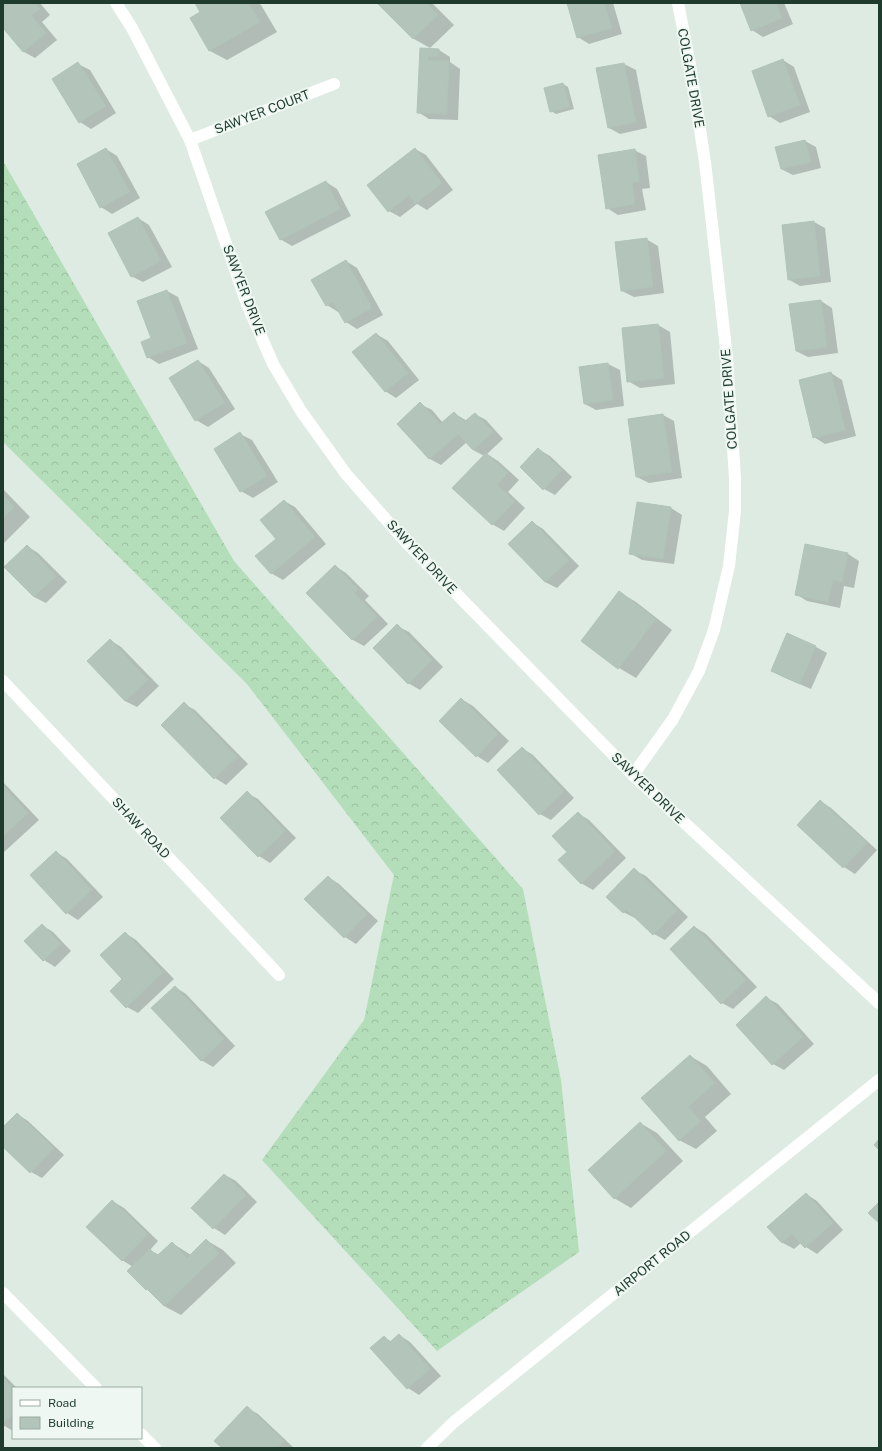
<svg xmlns="http://www.w3.org/2000/svg" width="882" height="1451" viewBox="0 0 882 1451" font-family="'Public Sans',sans-serif">
<style>
.forest{fill:url(#forest-crowns)}
.shadow{fill:#0003}
.building{fill:#b3c5bb;stroke:#b0c4b8}
.lines{fill:none;stroke-linecap:round;stroke-linejoin:round}
.street{stroke:#fff;stroke-width:12}
.labels{text-anchor:middle;dominant-baseline:central;stroke-width:4;stroke-linejoin:round;paint-order:stroke}
.street-label{font-size:13px;fill:#1e3b2e;stroke:#eef7f1}
</style>
<defs>
<pattern id="forest-crowns" width="20" height="18" patternUnits="userSpaceOnUse"><rect width="20" height="18" fill="#b4deb9"/><path d="M2 6a3 3 0 1 1 6 0M12 15a3 3 0 1 1 6 0" fill="none" stroke="#9abf9f"/></pattern>
</defs>
<rect width="100%" height="100%" fill="#ddebe3"/>
<polygon class="forest" points="3,161 234,561 523,889 561,1080 579,1252 437,1351 262,1160 364,1020 394,875 247,684 3,442"/>
<g class="shadow">
<polygon points="3,3 40,3 50,15 42,22 57,40 35,58 24,52 3,27"/>
<polygon points="196,3 258,3 261,5 277,32 227,60 210,51 201,13"/>
<polygon points="379,3 432,3 454,25 430,48 414,39"/>
<polygon points="568,3 613,3 622,34 589,44 578,37"/>
<polygon points="741,3 784,3 793,24 763,37 752,30"/>
<polygon points="421,49 439,50 450,57 450,62 460,69 458,120 429,119 418,112"/>
<polygon points="783,60 794,67 810,112 780,123 769,116"/>
<polygon points="78,64 90,70 116,113 91,129 80,122"/>
<polygon points="624,64 636,70 647,128 620,134 609,128 597,69"/>
<polygon points="563,84 568,87 574,109 556,114 551,111"/>
<polygon points="805,141 816,147 821,168 793,175 781,169"/>
<polygon points="106,149 117,156 140,198 112,214 101,207"/>
<polygon points="415,149 426,155 453,190 427,210 417,204 400,217 389,211"/>
<polygon points="634,150 646,156 650,188 642,189 646,210 618,215 607,208"/>
<polygon points="326,182 337,189 351,216 292,246 280,239"/>
<polygon points="138,218 149,225 172,267 143,282 131,276"/>
<polygon points="814,222 825,228 831,282 800,286 788,279"/>
<polygon points="646,239 658,246 664,293 634,297 622,291"/>
<polygon points="346,261 357,268 383,315 357,329 346,322 340,311 338,312 327,305"/>
<polygon points="167,291 178,297 198,349 159,364 148,357"/>
<polygon points="821,301 832,308 838,353 808,357 796,351"/>
<polygon points="658,325 670,332 675,384 640,388 628,381 623,329"/>
<polygon points="376,334 388,341 419,380 396,398 385,391"/>
<polygon points="198,361 209,368 235,409 208,427 196,420"/>
<polygon points="608,364 620,370 624,406 596,410 585,404 580,368"/>
<polygon points="831,373 842,380 856,436 825,444 814,437"/>
<polygon points="420,404 432,410 443,423 454,413 467,421 475,414 486,420 503,439 487,454 498,461 519,480 508,492 525,508 504,531 492,524 484,456 473,450 467,442 441,465 430,459 398,424"/>
<polygon points="663,415 674,421 682,478 649,483 637,477"/>
<polygon points="240,434 252,440 278,482 253,498 241,491"/>
<polygon points="538,449 550,456 572,477 555,495 544,489"/>
<polygon points="3,489 30,517 3,544"/>
<polygon points="284,501 295,507 326,544 283,580 271,573"/>
<polygon points="671,508 682,515 674,564 642,560 630,553"/>
<polygon points="532,522 543,529 579,566 557,588 545,582"/>
<polygon points="806,545 848,554 859,561 854,588 844,586 840,608 807,601 796,594"/>
<polygon points="27,546 38,553 67,582 46,603 34,597"/>
<polygon points="335,566 346,573 369,596 365,600 388,624 364,646 353,640 308,593"/>
<polygon points="619,592 636,602 672,630 636,678 619,668 583,641"/>
<polygon points="397,626 409,632 443,667 420,690 408,683"/>
<polygon points="110,640 121,647 159,686 137,707 125,701"/>
<polygon points="816,647 827,653 811,689 783,677 772,671"/>
<polygon points="461,699 473,706 509,741 488,763 477,756"/>
<polygon points="184,704 195,710 248,764 226,785 215,778 162,725"/>
<polygon points="522,748 533,755 574,798 551,820 540,814"/>
<polygon points="3,782 39,820 3,853"/>
<polygon points="247,793 258,799 296,838 270,863 259,856"/>
<polygon points="820,801 831,808 877,850 855,874 844,867 798,825"/>
<polygon points="578,813 589,820 626,858 593,890 581,883 569,852"/>
<polygon points="56,852 67,859 103,897 78,920 67,913 31,875"/>
<polygon points="634,870 646,876 688,917 665,940 654,934 636,917 635,918 623,912"/>
<polygon points="328,877 339,884 378,921 356,944 345,937"/>
<polygon points="42,925 53,932 71,951 55,967 44,960"/>
<polygon points="695,927 706,934 757,987 733,1009 722,1003"/>
<polygon points="125,933 136,940 174,979 138,1013 127,1007 124,979"/>
<polygon points="175,987 186,994 235,1046 213,1067 201,1060"/>
<polygon points="767,998 778,1004 814,1044 784,1070 773,1064"/>
<polygon points="690,1056 707,1066 731,1094 705,1117 717,1131 696,1149 679,1140"/>
<polygon points="17,1114 28,1121 64,1155 42,1178 31,1172 3,1145 3,1129"/>
<polygon points="640,1123 657,1133 683,1161 631,1208 614,1198"/>
<polygon points="225,1175 236,1181 257,1202 225,1235 214,1228"/>
<polygon points="806,1194 817,1201 843,1230 817,1254 806,1247 801,1243 794,1249 783,1243 769,1227"/>
<polygon points="112,1201 124,1208 158,1241 150,1250 159,1255 172,1243 191,1255 206,1240 223,1250 236,1263 181,1315 164,1306 152,1293 146,1289 133,1267 122,1260"/>
<polygon points="399,1335 410,1342 441,1376 419,1395 408,1388 372,1348 384,1337 392,1342"/>
<polygon points="3,1374 17,1388 13,1388 13,1431 3,1425"/>
<polygon points="247,1408 258,1414 294,1448 223,1448"/>
</g>
<g class="building">
<polygon points="3,3 35,3 40,9 31,15 46,33 23,52 3,28"/>
<polygon points="195,3 249,3 260,22 209,51 190,18 200,12"/>
<polygon points="377,3 426,3 438,15 413,39"/>
<polygon points="567,3 604,3 612,28 577,38"/>
<polygon points="740,3 776,3 782,18 751,31"/>
<polygon points="420,48 439,49 438,57 428,56 428,60 449,61 447,114 417,113"/>
<polygon points="783,59 800,105 768,117 752,71"/>
<polygon points="78,62 106,106 79,123 52,79"/>
<polygon points="624,63 636,122 608,128 596,68"/>
<polygon points="563,83 570,107 550,112 544,88"/>
<polygon points="805,140 811,162 781,169 775,147"/>
<polygon points="106,148 130,192 100,208 77,164"/>
<polygon points="415,148 442,183 415,204 409,195 388,212 367,185"/>
<polygon points="635,149 639,181 632,183 635,204 606,209 598,155"/>
<polygon points="326,181 340,209 280,240 265,212"/>
<polygon points="138,217 161,261 131,277 108,233"/>
<polygon points="814,221 820,276 788,280 782,225"/>
<polygon points="647,238 653,287 621,291 615,242"/>
<polygon points="346,260 372,308 345,323 333,302 326,306 311,280"/>
<polygon points="167,290 187,343 147,358 141,342 151,338 137,301"/>
<polygon points="821,300 827,347 796,351 789,304"/>
<polygon points="658,324 664,378 627,382 622,328"/>
<polygon points="376,333 408,373 385,392 352,352"/>
<polygon points="198,360 225,403 195,421 169,378"/>
<polygon points="608,363 613,400 584,404 579,367"/>
<polygon points="831,372 845,430 813,438 799,380"/>
<polygon points="420,402 440,424 454,412 464,422 475,413 493,432 473,450 458,434 429,459 397,424"/>
<polygon points="663,414 672,472 636,477 628,419"/>
<polygon points="240,432 267,476 240,492 214,449"/>
<polygon points="538,448 562,470 543,490 520,467"/>
<polygon points="486,453 508,473 497,485 515,501 492,525 452,488"/>
<polygon points="3,496 14,507 3,518"/>
<polygon points="284,500 315,537 271,574 255,556 276,539 260,520"/>
<polygon points="637,502 671,507 663,559 629,554"/>
<polygon points="532,521 569,560 545,582 508,544"/>
<polygon points="805,544 848,553 842,582 833,580 828,602 795,595"/>
<polygon points="27,545 56,576 34,597 4,567"/>
<polygon points="335,565 358,589 354,593 377,617 352,640 306,593"/>
<polygon points="619,591 656,619 618,669 581,641"/>
<polygon points="397,624 432,660 408,684 373,648"/>
<polygon points="787,633 816,646 800,684 771,671"/>
<polygon points="110,639 148,680 125,701 87,661"/>
<polygon points="461,698 498,734 476,757 439,721"/>
<polygon points="184,702 237,757 214,779 161,725"/>
<polygon points="522,747 564,791 539,815 497,770"/>
<polygon points="3,786 28,813 3,836"/>
<polygon points="247,791 285,831 258,857 220,818"/>
<polygon points="820,800 867,843 843,868 797,825"/>
<polygon points="578,812 615,851 581,884 558,860 567,852 552,836"/>
<polygon points="56,851 92,890 66,914 30,875"/>
<polygon points="634,868 677,910 653,935 626,909 623,913 606,897"/>
<polygon points="328,876 367,914 344,938 304,899"/>
<polygon points="42,924 61,944 43,961 24,941"/>
<polygon points="694,926 746,980 721,1004 670,949"/>
<polygon points="125,932 163,972 126,1008 110,991 122,979 100,955"/>
<polygon points="175,986 224,1039 201,1061 151,1008"/>
<polygon points="766,996 803,1037 772,1065 736,1025"/>
<polygon points="690,1055 715,1083 688,1107 701,1121 679,1141 641,1098"/>
<polygon points="17,1113 54,1148 30,1173 3,1147 3,1127"/>
<polygon points="640,1122 666,1151 614,1199 588,1170"/>
<polygon points="879,1139 879,1150 874,1145"/>
<polygon points="224,1174 246,1195 213,1229 191,1208"/>
<polygon points="806,1193 833,1223 805,1248 792,1234 782,1243 767,1227"/>
<polygon points="112,1200 148,1234 122,1261 86,1227"/>
<polygon points="878,1203 879,1204 879,1223 868,1213"/>
<polygon points="206,1239 219,1253 164,1306 147,1289 146,1290 127,1271 150,1249 157,1256 172,1242 187,1258"/>
<polygon points="399,1334 430,1369 407,1389 370,1348 384,1336 390,1342"/>
<polygon points="3,1378 13,1388 13,1414 3,1423"/>
<polygon points="247,1406 284,1441 277,1448 222,1448 214,1441"/>
</g>
<g class="lines">
<g class="street">
<polyline points="116,3 132,28 190,140 247,304 273,364 301,411 346,474 404,540 633,775 879,1003"/>
<polyline points="190,140 334,84"/>
<polyline points="3,681 279,975"/>
<polyline points="633,775 673,719 699,671 714,630 729,566 735,511 735,478 727,358 705,162 690,65 678,3"/>
<polyline points="3,1293 96,1388"/>
<polyline points="141,1434 155,1448"/>
<polyline points="427,1448 454,1422 879,1080"/>
</g>
</g>
<g class="labels">
<g class="street-label">
<text transform="translate(691 78) rotate(80)">COLGATE DRIVE</text>
<text transform="translate(262 112) rotate(-21)">SAWYER COURT</text>
<text transform="translate(244 290) rotate(69)">SAWYER DRIVE</text>
<text transform="translate(729 399) rotate(-94)">COLGATE DRIVE</text>
<text transform="translate(422 557) rotate(47)">SAWYER DRIVE</text>
<text transform="translate(648 788) rotate(44)">SAWYER DRIVE</text>
<text transform="translate(141 828) rotate(47)">SHAW ROAD</text>
<text transform="translate(652 1263) rotate(-39)">AIRPORT ROAD</text>
</g>
</g>
<rect width="882" height="1451" fill="none" stroke="#1e3b2e" stroke-width="8"/>
<rect x="12" y="1387" width="130" height="52" fill="#eef7f1" stroke="#9baca3"/>
<rect x="20" y="1400" width="20" height="6" fill="#ffffff" stroke="#9baca3"/>
<text x="48" y="1407" font-size="12" fill="#1e3b2e">Road</text>
<rect x="20" y="1417" width="20" height="12" fill="#b3c5bb" stroke="#9baca3"/>
<text x="48" y="1427" font-size="12" fill="#1e3b2e">Building</text>
</svg>
